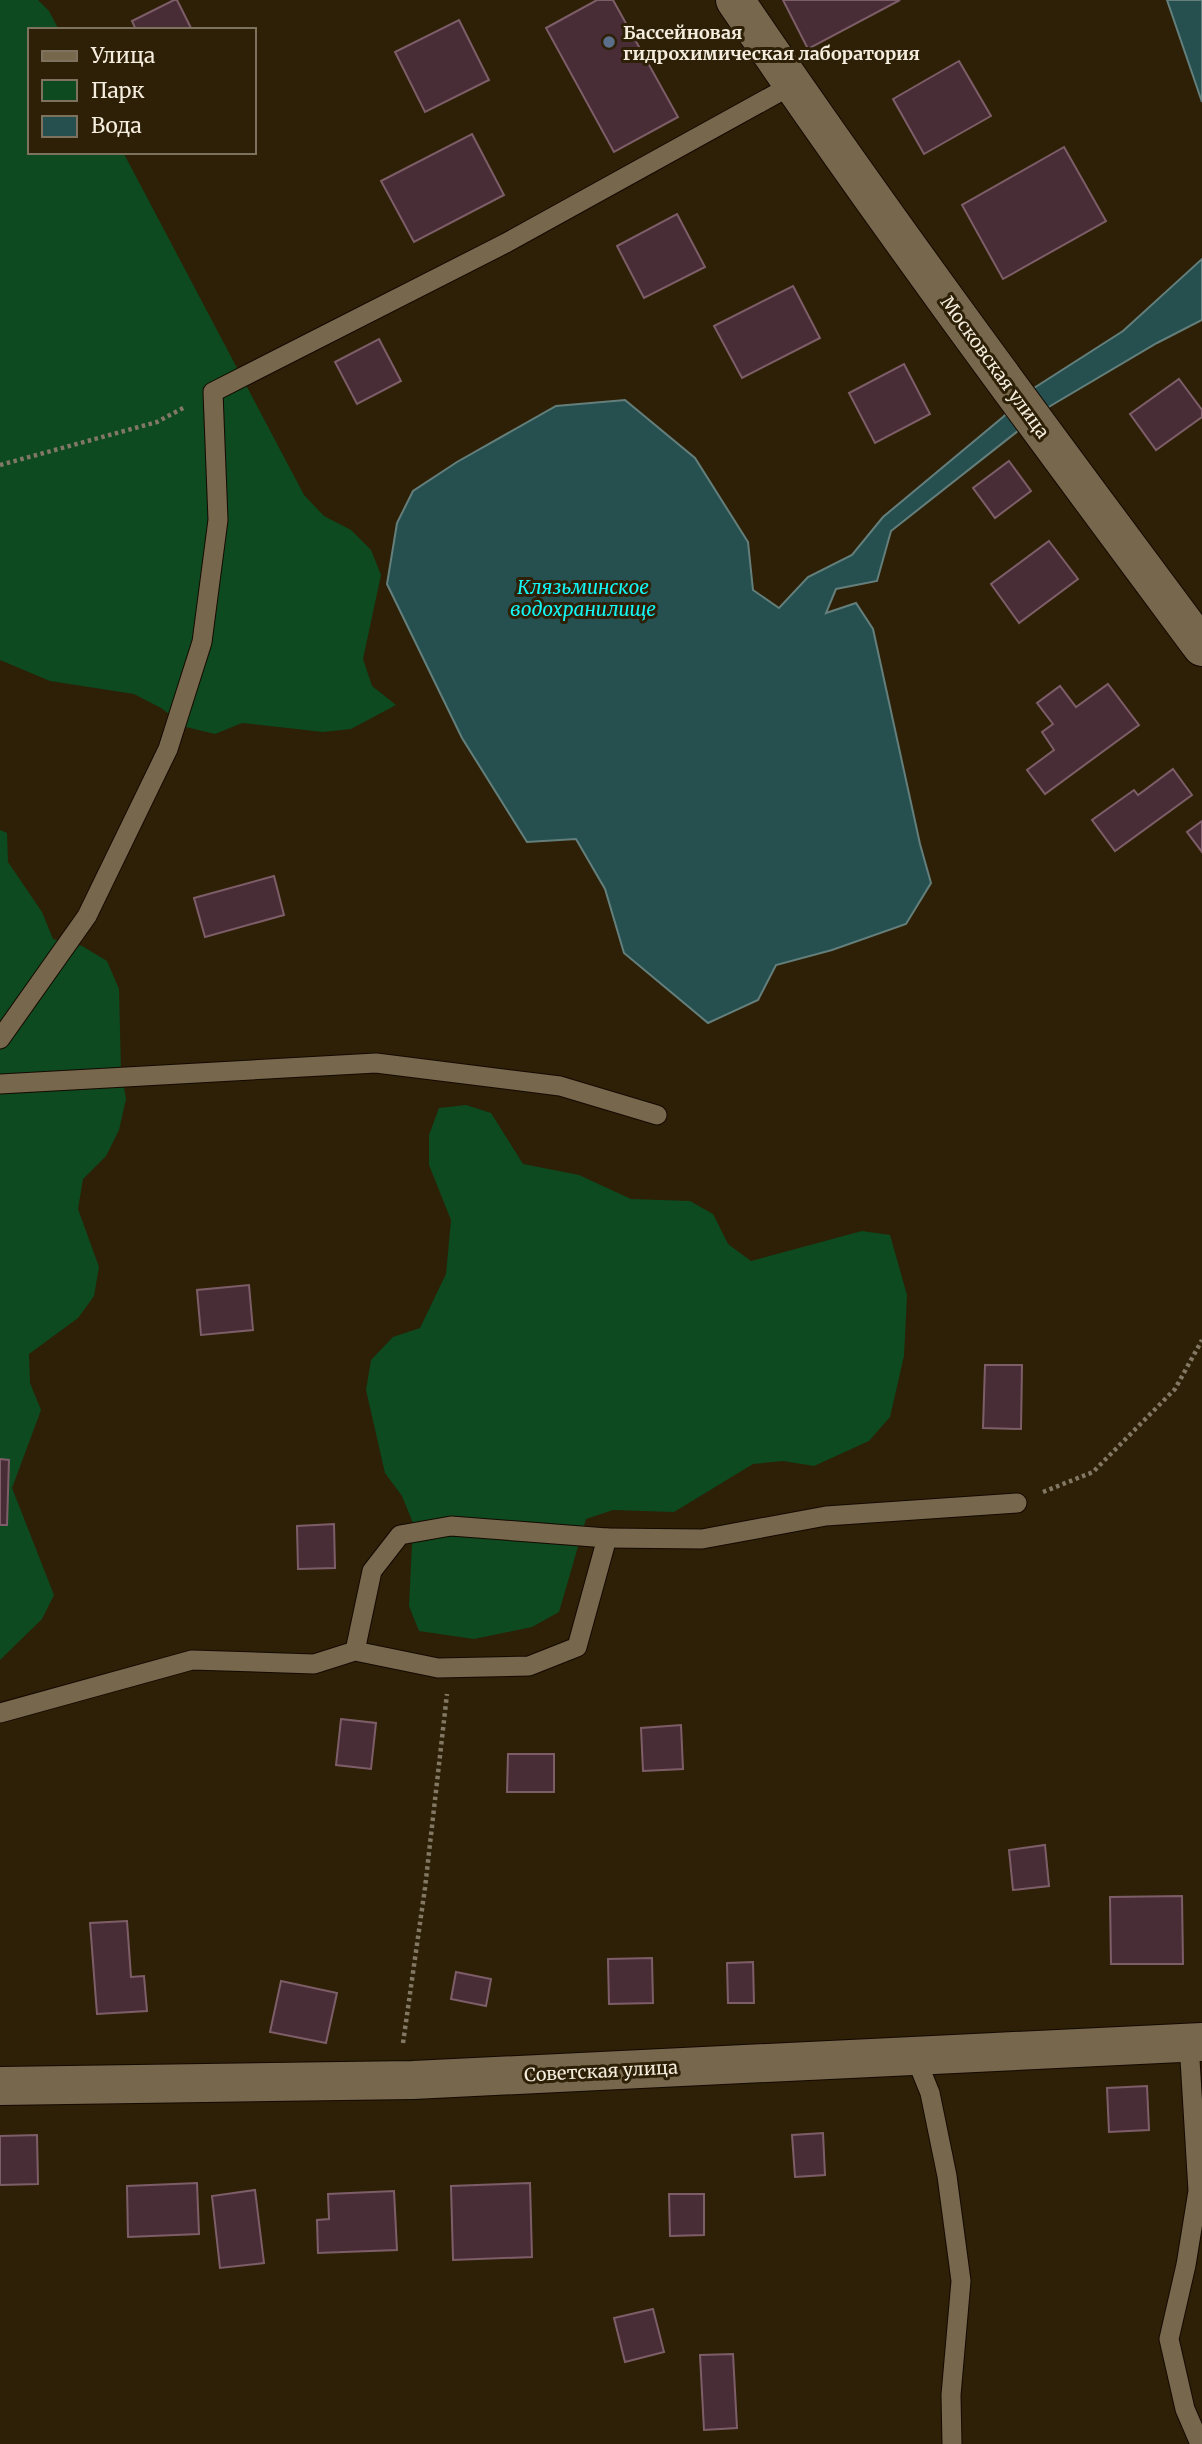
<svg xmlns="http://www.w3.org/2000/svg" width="1202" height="2444" viewBox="0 0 1202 2444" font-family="Merriweather,serif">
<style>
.green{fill:#0d4a1f}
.water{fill:#265050;stroke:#647f7b;stroke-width:2}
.building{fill:#492d36;stroke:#7d5e68;stroke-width:2}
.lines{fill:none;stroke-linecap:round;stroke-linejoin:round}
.lane-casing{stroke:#150900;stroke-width:21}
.street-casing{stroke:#150900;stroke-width:40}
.path{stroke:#827863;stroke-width:4.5;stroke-dasharray:3.5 3.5;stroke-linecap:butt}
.lane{stroke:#76674d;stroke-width:19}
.street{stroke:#76674d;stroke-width:38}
.service-dot{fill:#5c6f8a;stroke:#2d2007;stroke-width:2.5}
.labels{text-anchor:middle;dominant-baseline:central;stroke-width:6;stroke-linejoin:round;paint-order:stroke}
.poi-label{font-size:18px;font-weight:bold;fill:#f5edde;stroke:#2d2007;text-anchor:start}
.street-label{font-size:18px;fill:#f5edde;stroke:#2d2007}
.water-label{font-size:19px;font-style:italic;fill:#14f5f6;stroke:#2d2007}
</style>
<rect width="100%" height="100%" fill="#2d2007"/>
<g class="green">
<polygon points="0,0 38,0 49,11 59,30 30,30 30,152 123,152 304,495 324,516 351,530 371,550 381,575 363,659 372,686 396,705 351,729 323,732 242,723 215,734 186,727 161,708 134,694 50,681 0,660"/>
<polygon points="0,830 7,833 8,862 42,912 53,939 82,946 107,961 119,989 121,1071 126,1099 119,1130 106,1156 83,1179 78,1209 99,1267 94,1296 78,1318 29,1354 30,1383 41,1410 12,1488 54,1595 42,1619 0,1660"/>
<polygon points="466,1105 491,1113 523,1164 579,1175 631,1199 690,1201 713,1214 728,1244 751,1261 862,1231 890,1235 907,1295 904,1356 890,1417 869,1441 814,1466 783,1461 753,1464 674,1512 613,1510 586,1519 559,1612 532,1627 474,1639 419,1631 409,1606 413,1523 402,1496 385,1473 366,1390 371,1360 393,1337 420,1328 446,1274 451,1220 429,1165 429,1135 439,1108"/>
</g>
<g class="water">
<polygon points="1167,0 1202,0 1202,102"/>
<polygon points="1202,259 1202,320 1157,343 1047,408 891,531 877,581 836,589 826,613 856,603 873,629 920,844 931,883 906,924 832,950 776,965 758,1000 708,1023 624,953 605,889 576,839 527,842 462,738 387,584 397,523 413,491 457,462 556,406 625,400 695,458 748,542 753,590 779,608 808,577 852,555 883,517 1003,417 1034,388 1123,331"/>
</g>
<g class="building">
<polygon points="174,0 177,0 192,30 136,30 132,21"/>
<polygon points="597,0 613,0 678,117 614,152 546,28"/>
<polygon points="783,0 900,0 808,49"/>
<polygon points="459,20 489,80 425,112 395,52"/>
<polygon points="959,61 991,116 924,154 893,99"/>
<polygon points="472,134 504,195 414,242 381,181"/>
<polygon points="1064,147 1106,221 1003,279 962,205"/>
<polygon points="677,214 705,267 644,298 617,246"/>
<polygon points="793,286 820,338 742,378 714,326"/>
<polygon points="379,339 401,381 357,404 335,362"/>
<polygon points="904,364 930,414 875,443 849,393"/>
<polygon points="1179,379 1202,410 1202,417 1156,450 1130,414"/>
<polygon points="1009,461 1031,491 995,518 973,488"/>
<polygon points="1049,541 1078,579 1019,623 991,584"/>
<polygon points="1108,684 1139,725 1045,794 1027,770 1054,750 1042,732 1053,724 1037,703 1060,686 1076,707"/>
<polygon points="1173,769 1192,795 1115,851 1092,820 1134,790 1138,795"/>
<polygon points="1202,821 1202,852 1187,832"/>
<polygon points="274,876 284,915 205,937 194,898"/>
<polygon points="249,1285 253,1330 201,1335 197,1290"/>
<polygon points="985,1365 1022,1365 1021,1429 983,1428"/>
<polygon points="0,1459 9,1460 7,1525 0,1525"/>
<polygon points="334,1524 335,1568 298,1569 297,1526"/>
<polygon points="341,1719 376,1723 371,1769 336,1765"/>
<polygon points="681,1725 683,1769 643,1771 641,1728"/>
<polygon points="508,1754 554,1754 554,1792 507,1792"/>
<polygon points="1045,1845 1049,1886 1013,1890 1009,1850"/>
<polygon points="1182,1896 1183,1964 1111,1964 1110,1897"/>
<polygon points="127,1921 131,1977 144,1976 147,2011 97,2014 90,1923"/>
<polygon points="652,1958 653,2003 609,2004 608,1959"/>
<polygon points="753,1962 754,2003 728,2003 727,1963"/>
<polygon points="456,1972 491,1979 486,2006 451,1999"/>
<polygon points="281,1981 337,1993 326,2043 270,2032"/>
<polygon points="1147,2086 1149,2130 1109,2132 1107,2088"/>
<polygon points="823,2133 825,2175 795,2177 792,2135"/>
<polygon points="37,2135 38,2184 0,2185 0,2136"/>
<polygon points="197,2183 199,2234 128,2237 127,2186"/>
<polygon points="530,2183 532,2257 453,2260 451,2186"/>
<polygon points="255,2190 264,2263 220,2268 212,2196"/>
<polygon points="394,2191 397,2250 318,2253 317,2220 329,2219 328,2194"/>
<polygon points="669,2194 704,2194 704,2235 670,2236"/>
<polygon points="653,2309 664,2352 625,2362 614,2318"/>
<polygon points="733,2354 737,2428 704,2430 700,2355"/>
</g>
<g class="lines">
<g class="lane-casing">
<g id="lane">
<polyline points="0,1039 87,916 168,749 202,642 218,520 213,392 506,243 792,85"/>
<polyline points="0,1084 376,1063 560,1086 657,1115"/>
<polyline points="607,1538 702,1539 826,1516 1017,1503"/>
<polyline points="0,1713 192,1660 314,1664 355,1651 372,1571 400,1535 451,1526 607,1538 577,1647 529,1666 438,1668 355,1651"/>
<polyline points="1189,2043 1198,2191 1186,2265 1169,2339 1185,2409 1200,2444"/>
<polyline points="915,2056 930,2093 947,2176 961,2281 951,2395 952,2444"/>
</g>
</g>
<g class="street-casing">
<g id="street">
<path d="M735,0C884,220 1043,433 1202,647"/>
<polyline points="0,2086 413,2080 1202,2042"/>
</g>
</g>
<g class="path">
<polyline points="0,465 157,422 185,407"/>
<polyline points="1043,1492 1093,1472 1175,1389 1202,1340"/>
<polyline points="403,2043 425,1888 447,1694"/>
</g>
<use href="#lane" class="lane"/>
<use href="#street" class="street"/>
</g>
<circle class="service-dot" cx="609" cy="42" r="7"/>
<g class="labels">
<g class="poi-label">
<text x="623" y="32">Бассейновая<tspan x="623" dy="21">гидрохимическая лаборатория</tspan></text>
</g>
<g class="street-label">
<text transform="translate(995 367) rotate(54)">Московская улица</text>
<text transform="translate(601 2071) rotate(-3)">Советская улица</text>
</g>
<g class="water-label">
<text x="583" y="587">Клязьминское<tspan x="583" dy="22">водохранилище</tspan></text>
</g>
</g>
<rect x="28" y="28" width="228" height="126" fill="#2d2007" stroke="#7d725d" stroke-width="2"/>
<rect x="42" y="51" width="35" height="10" fill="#76674d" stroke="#7d725d" stroke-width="2"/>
<text x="91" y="63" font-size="21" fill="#f5edde">Улица</text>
<rect x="42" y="80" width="35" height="21" fill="#0d4a1f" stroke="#7d725d" stroke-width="2"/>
<text x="91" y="98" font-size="21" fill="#f5edde">Парк</text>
<rect x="42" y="116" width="35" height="21" fill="#265050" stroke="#7d725d" stroke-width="2"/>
<text x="91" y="133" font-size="21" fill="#f5edde">Вода</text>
</svg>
